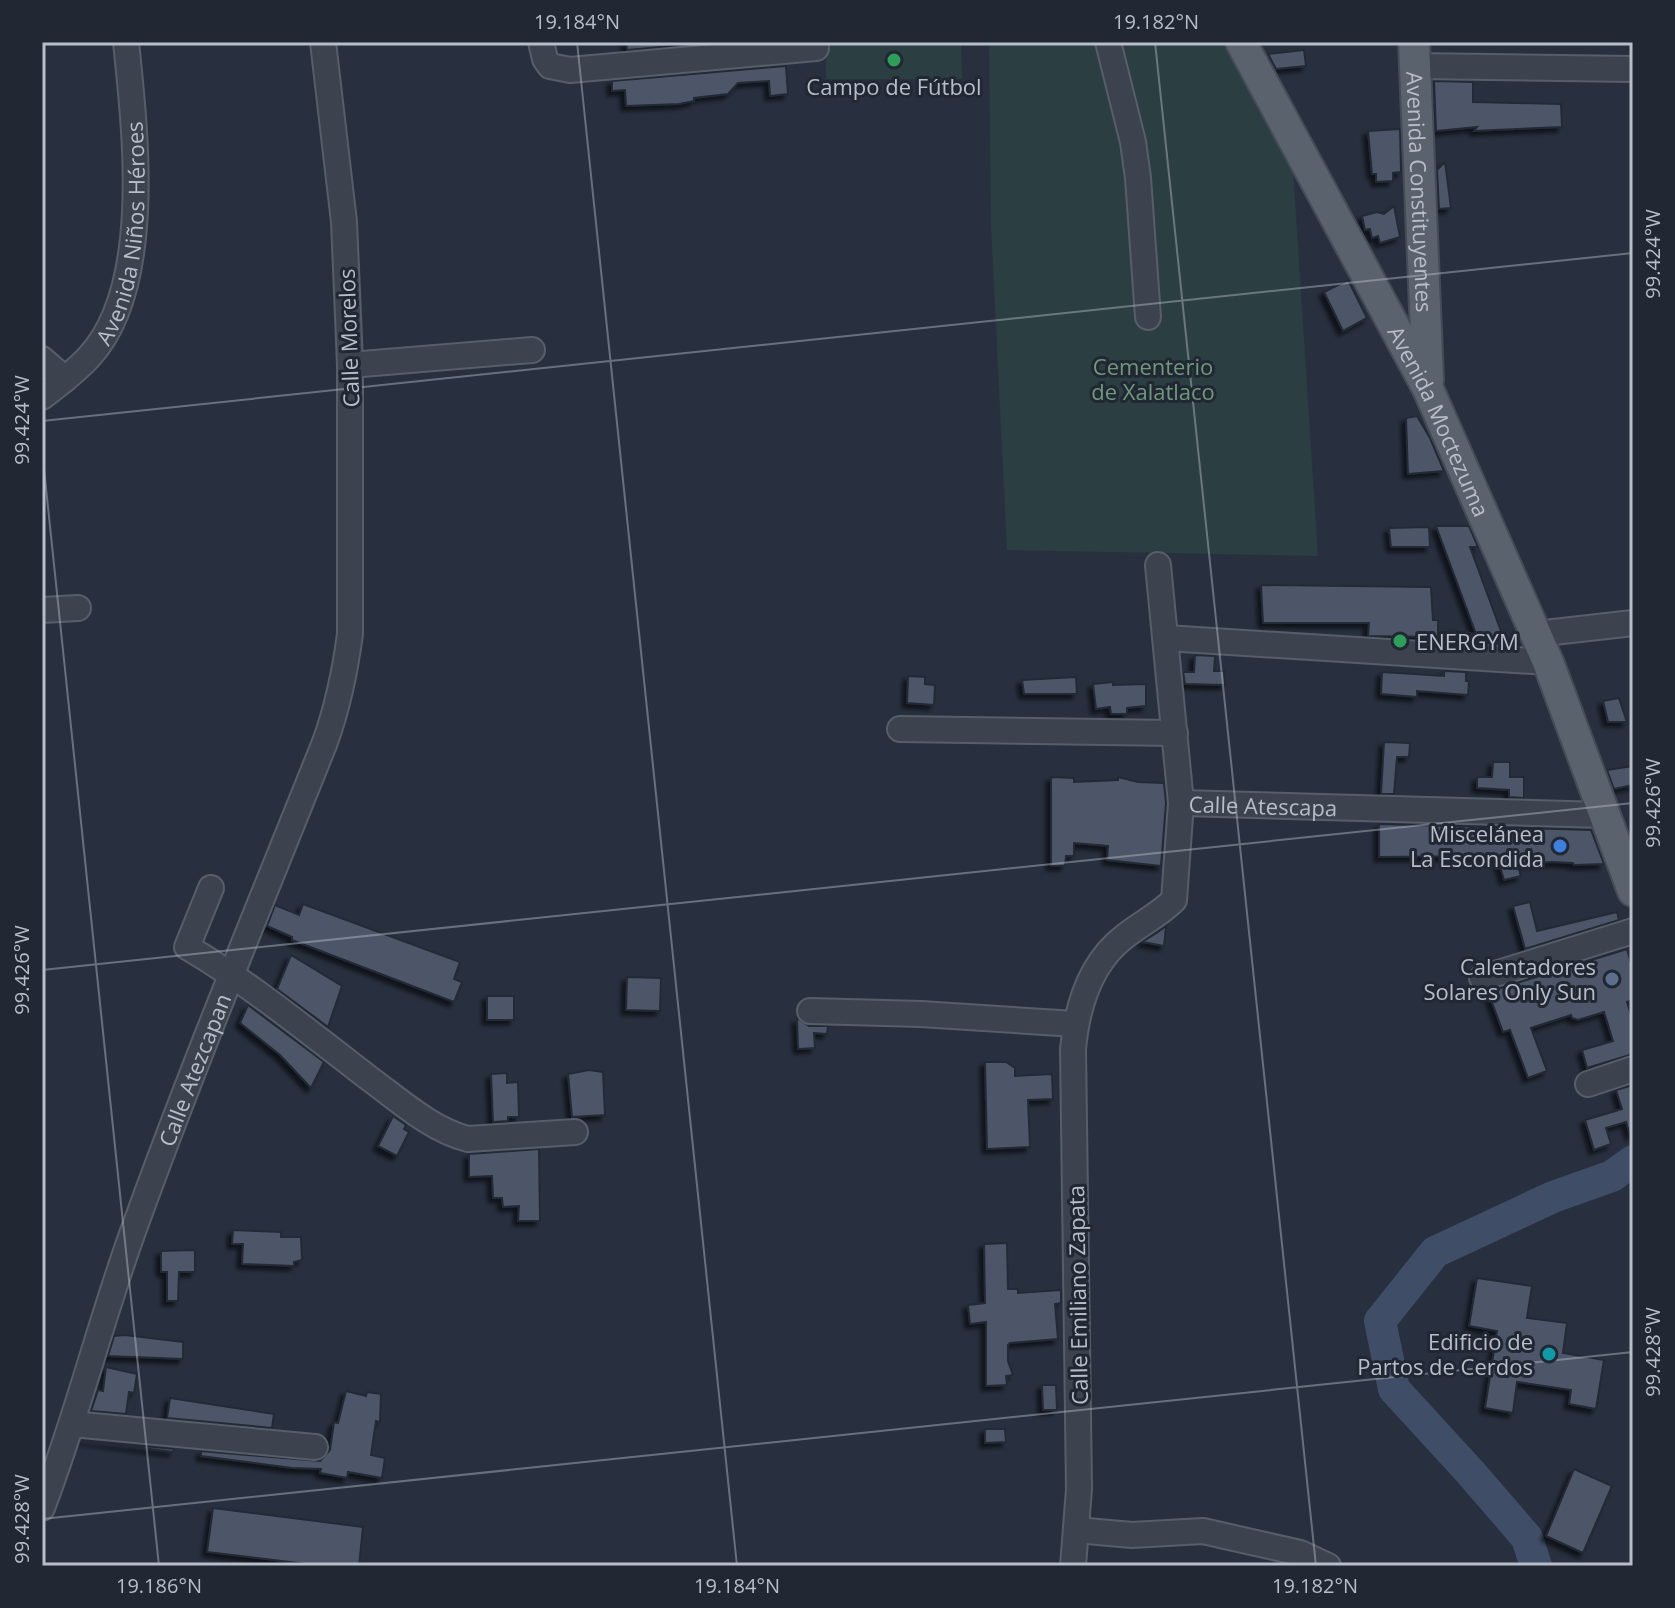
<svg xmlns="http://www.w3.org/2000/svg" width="1675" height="1608" viewBox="0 0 1675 1608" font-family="'Open Sans',sans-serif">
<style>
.green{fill:#2b3e41}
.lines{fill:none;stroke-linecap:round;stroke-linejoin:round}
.river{stroke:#3f4d66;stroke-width:32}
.building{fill:#4e5767;stroke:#232a36;stroke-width:2;filter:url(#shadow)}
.minor-casing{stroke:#575e69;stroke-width:28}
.major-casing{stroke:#454c58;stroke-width:34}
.minor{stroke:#3c434f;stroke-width:24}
.major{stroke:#5a626e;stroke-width:30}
.ticks{fill:none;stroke:#b8bec9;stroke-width:2;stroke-opacity:0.45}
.leisure-dot{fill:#2e9e5b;stroke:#212834;stroke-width:3}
.shop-dot{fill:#3f7fe0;stroke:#212834;stroke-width:3}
.service-dot{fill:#5c6f8a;stroke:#212834;stroke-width:3}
.culture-dot{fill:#0f9aa8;stroke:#212834;stroke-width:3}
.labels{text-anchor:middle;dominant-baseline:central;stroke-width:6;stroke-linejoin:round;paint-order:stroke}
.poi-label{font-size:22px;fill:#b8bec9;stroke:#212834;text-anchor:end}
.street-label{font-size:22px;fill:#b8bec9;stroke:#212834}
.park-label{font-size:22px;fill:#71987c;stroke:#212834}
.neatline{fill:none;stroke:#b8bec9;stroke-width:3}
.ticks-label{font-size:20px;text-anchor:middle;fill:#b8bec9}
</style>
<defs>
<filter id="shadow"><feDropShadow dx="-4.5" dy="4.5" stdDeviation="2" flood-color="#0009"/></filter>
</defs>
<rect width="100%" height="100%" fill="#28303f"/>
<g class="green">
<polygon points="826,42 961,42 962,79 826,79"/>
<polygon points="989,42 1233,42 1291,138 1318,556 1007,550 991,225"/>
</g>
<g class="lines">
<polyline class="river" points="1536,1566 1527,1538 1471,1473 1394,1389 1380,1321 1435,1252 1553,1197 1612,1176 1633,1161"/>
</g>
<g class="building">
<polygon points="626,42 671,42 672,46 627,50"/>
<polygon points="1304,50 1306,66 1276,69 1268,54"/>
<polygon points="786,66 788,94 770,96 769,81 738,83 728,94 694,98 694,101 679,104 626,106 625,90 612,91 612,81"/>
<polygon points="1434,81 1473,82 1473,102 1561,104 1562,127 1474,131 1477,127 1436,131"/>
<polygon points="1400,129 1401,172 1393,173 1393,181 1376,182 1376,174 1372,174 1368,131"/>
<polygon points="1445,162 1451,208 1439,209 1437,170"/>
<polygon points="1394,206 1400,237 1380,243 1378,236 1372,238 1370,229 1365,230 1362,216 1377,212 1384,214"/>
<polygon points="1348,280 1367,318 1343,331 1324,292"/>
<polygon points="1417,416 1430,438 1444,471 1408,474 1406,418"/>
<polygon points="1436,526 1469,526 1478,547 1470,547 1504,639 1510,640 1500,644 1452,641 1450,630 1476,634"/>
<polygon points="1429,527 1430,547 1391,547 1389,528"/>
<polygon points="1261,585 1431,587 1433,620 1438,620 1438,637 1368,636 1369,623 1263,623"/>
<polygon points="1195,655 1215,656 1214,671 1224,671 1225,685 1185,684 1183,672 1194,672"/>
<polygon points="1444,671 1466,672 1466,681 1469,681 1468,695 1417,691 1417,697 1381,694 1382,672 1444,676"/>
<polygon points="908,676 925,677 925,684 935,685 934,705 907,703"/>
<polygon points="1076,677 1077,694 1024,694 1022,680"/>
<polygon points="1113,682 1113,685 1146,684 1146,706 1127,708 1127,714 1111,714 1110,707 1096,709 1093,684"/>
<polygon points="1619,698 1627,722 1608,722 1603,701"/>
<polygon points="1384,742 1410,743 1409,757 1397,757 1394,794 1381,794"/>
<polygon points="1493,762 1510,762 1510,777 1524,777 1524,798 1509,797 1509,790 1477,788 1477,777 1492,777"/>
<polygon points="1633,766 1633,785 1614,789 1607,770"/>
<polygon points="1051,777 1074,778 1074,782 1118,780 1118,777 1138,782 1164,783 1166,803 1161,866 1107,860 1108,846 1074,843 1074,856 1066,856 1065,866 1051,866"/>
<polygon points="1379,824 1591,830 1604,864 1574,865 1573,863 1552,862 1517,864 1521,876 1504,880 1497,856 1379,857"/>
<polygon points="1530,902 1537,931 1617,912 1619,920 1525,949 1513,906"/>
<polygon points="303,904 460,962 454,979 462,982 454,1002 292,940 292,937 267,926 275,905 299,915"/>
<polygon points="1166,926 1164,946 1142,942 1158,932"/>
<polygon points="1627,949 1633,970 1633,1000 1627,1002 1633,1021 1633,1054 1587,1068 1582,1050 1613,1041 1604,1012 1578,1020 1572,1018 1571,1015 1531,1028 1547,1071 1528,1078 1510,1030 1503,1032 1488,992"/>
<polygon points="291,955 342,986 328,1027 277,989"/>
<polygon points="627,977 661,978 660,1011 626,1010"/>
<rect x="487" y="996" width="27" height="24"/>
<polygon points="248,1005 324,1062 311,1088 280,1055 240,1023"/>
<polygon points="797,1018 809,1026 828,1026 827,1034 814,1033 815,1048 798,1049"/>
<polygon points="985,1062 1006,1062 1015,1068 1015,1076 1052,1074 1053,1099 1028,1100 1030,1147 987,1149"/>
<polygon points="589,1070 603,1072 605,1115 572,1117 568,1074"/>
<polygon points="507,1073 507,1083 518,1082 519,1117 508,1117 508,1121 493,1122 491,1074"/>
<polygon points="1633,1085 1633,1134 1630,1135 1626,1122 1606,1128 1611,1144 1594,1150 1585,1120 1622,1109 1616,1090"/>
<polygon points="393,1116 406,1125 404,1129 409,1132 397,1156 378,1146"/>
<polygon points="539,1149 540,1221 518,1221 519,1206 503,1207 502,1198 493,1198 492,1176 469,1177 469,1154"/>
<polygon points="233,1230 281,1232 281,1237 301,1237 302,1260 294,1262 294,1266 242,1264 243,1244 232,1244"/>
<polygon points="1007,1243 1008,1289 1018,1289 1018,1293 1061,1290 1061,1303 1055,1304 1058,1339 1010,1343 1008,1345 1008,1361 1013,1375 1006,1376 1007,1385 986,1386 986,1322 970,1324 968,1305 985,1303 984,1244"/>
<polygon points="195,1250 195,1272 179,1272 178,1301 167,1301 167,1272 161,1272 161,1251"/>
<polygon points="1477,1278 1532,1286 1527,1318 1567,1323 1563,1353 1604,1360 1596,1409 1569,1404 1571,1390 1517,1382 1513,1413 1485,1408 1497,1331 1469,1326"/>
<polygon points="125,1335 183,1342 183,1359 108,1356 114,1336"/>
<polygon points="106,1367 137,1374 134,1393 129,1392 126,1414 91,1411 98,1390 103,1391"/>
<polygon points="1042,1385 1056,1385 1057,1410 1043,1410"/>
<polygon points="346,1391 366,1396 367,1392 381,1394 380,1422 376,1421 371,1455 385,1458 382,1478 348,1472 347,1478 320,1473 321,1469 292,1468 201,1456 201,1451 320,1461 330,1450 334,1422 338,1423"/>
<polygon points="170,1398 274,1414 272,1428 167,1418"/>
<polygon points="985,1429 1005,1429 1006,1442 985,1443"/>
<polygon points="82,1440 174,1449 173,1452"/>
<polygon points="1574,1469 1612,1486 1583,1553 1546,1536"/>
<polygon points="213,1508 363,1527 359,1566 323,1566 207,1552"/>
</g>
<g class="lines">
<g class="minor-casing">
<g id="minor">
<polyline points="541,42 545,59 550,66 570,70 816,48"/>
<polyline points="1108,42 1133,142 1138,178 1148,317"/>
<polyline points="1416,66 1633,69"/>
<polyline points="42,359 65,379"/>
<polyline points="350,365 532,350"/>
<path id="s1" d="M42,397C58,385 75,372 89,357C154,287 135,130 126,42"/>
<polyline points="42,610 78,608"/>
<polyline points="1536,634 1633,623"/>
<polyline points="1166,638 1548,662"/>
<polyline points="900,729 1175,733"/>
<path id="s2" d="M1181,803L1604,815"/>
<path d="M211,888L187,947C252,985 310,1033 370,1079C400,1101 432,1130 468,1139L575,1132"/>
<polyline points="1482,978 1633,931"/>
<polyline points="810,1011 921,1014 1075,1024"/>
<polyline points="1588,1084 1633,1069"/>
<polyline points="72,1424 315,1447"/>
<path id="s3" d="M42,1508C76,1419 99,1327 131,1237C191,1070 259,907 325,742C338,706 345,672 350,634V365L347,292L344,222L323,42"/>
<polyline points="1076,1530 1132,1535 1203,1531 1300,1553 1328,1566"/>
<path d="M1073,1566L1079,1489L1073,1049C1077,1007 1089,964 1124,937C1140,924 1159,915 1174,900L1181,803L1158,565"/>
</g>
</g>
<g class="major-casing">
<g id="major">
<path id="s4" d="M1241,42L1428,389L1548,662L1633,891"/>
<path id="s5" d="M1414,42L1428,380"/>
</g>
</g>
<use href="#minor" class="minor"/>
<use href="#major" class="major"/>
</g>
<path class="ticks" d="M577,42L737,1566M1155,42L1316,1566M42,421L1633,253M42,450L159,1566M42,970L1633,803M42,1519L1633,1352"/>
<g class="leisure-dot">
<circle cx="894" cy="60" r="8"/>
<circle cx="1400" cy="641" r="8"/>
</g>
<circle class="shop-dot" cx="1560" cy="846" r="8"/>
<circle class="service-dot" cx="1612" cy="979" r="8"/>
<circle class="culture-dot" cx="1549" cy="1354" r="8"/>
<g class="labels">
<g class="poi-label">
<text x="894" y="86" text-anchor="middle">Campo de Fútbol</text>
<text x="1416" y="641" text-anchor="start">ENERGYM</text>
<text x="1544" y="833">Miscelánea<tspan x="1544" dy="25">La Escondida</tspan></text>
<text x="1596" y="966">Calentadores<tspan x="1596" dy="25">Solares Only Sun</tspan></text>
<text x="1533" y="1341">Edificio de<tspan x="1533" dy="25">Partos de Cerdos</tspan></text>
</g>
<g class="street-label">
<text stroke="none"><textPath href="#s5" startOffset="150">Avenida Constituyentes</textPath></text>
<text stroke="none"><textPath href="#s1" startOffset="194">Avenida Niños Héroes</textPath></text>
<text transform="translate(348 338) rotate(-92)">Calle Morelos</text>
<text stroke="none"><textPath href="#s4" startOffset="428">Avenida Moctezuma</textPath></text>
<text stroke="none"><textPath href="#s2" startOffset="82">Calle Atescapa</textPath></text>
<text stroke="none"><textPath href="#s3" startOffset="464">Calle Atezcapan</textPath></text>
<text transform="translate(1077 1295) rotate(-91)">Calle Emiliano Zapata</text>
</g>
<g class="park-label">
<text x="1153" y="366">Cementerio<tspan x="1153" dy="25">de Xalatlaco</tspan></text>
</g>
</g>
<rect width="1675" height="1608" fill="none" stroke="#212834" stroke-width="88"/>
<rect x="44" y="44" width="1587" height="1520" class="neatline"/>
<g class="ticks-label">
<text x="577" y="29">19.184°N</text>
<text x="1156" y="29">19.182°N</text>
<text transform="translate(1653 254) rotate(-90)" y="7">99.424°W</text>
<text transform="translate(22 420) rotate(-90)" y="7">99.424°W</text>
<text transform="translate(1653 803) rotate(-90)" y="7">99.426°W</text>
<text transform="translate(22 970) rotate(-90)" y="7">99.426°W</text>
<text transform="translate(1653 1352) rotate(-90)" y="7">99.428°W</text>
<text transform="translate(22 1519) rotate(-90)" y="7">99.428°W</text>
<text x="159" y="1593">19.186°N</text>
<text x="737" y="1593">19.184°N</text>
<text x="1315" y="1593">19.182°N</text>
</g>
</svg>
